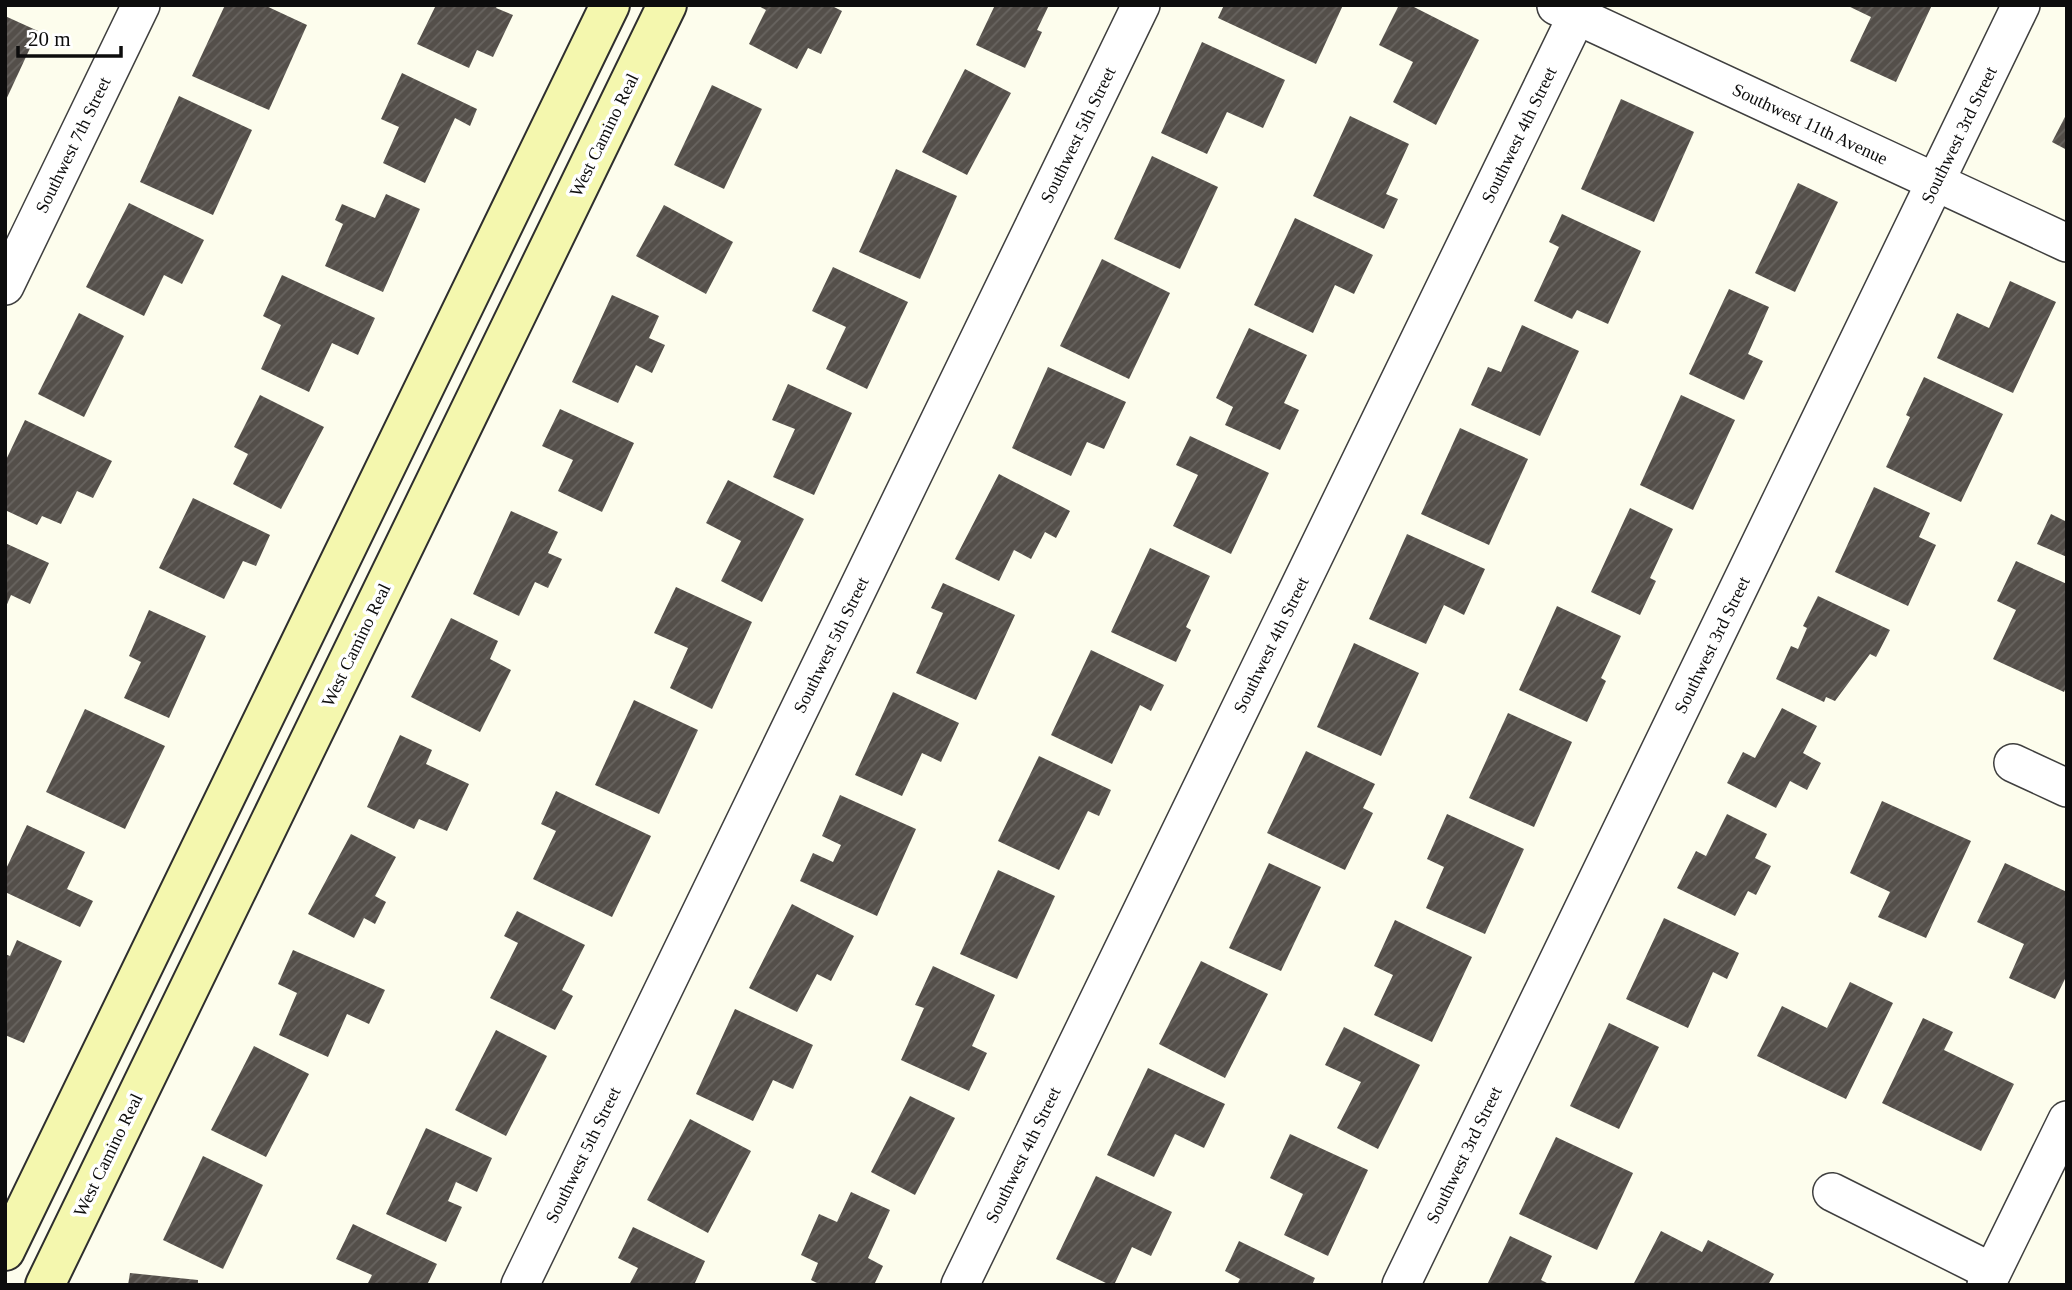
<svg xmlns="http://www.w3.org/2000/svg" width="2072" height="1290" viewBox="0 0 2072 1290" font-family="'Times New Roman',serif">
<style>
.building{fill:url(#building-hatch)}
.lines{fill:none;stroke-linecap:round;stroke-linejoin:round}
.street-casing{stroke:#3f3f3f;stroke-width:40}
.secondary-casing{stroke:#2e2e2e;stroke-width:42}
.street{stroke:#fff;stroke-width:37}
.secondary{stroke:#f4f7ae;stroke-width:38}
.labels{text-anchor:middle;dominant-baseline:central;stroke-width:7;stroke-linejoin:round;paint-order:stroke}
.street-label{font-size:18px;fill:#0c0c0c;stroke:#fff}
</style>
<defs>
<pattern id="building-hatch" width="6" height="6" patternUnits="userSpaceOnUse" patternTransform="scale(1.75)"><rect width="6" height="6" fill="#544f4a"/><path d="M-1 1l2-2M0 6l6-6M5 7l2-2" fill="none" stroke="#686460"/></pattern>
</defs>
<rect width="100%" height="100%" fill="#fdfded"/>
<g class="building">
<polygon points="225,5 264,5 307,25 269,110 192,76"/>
<polygon points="436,5 498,5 496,8 513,15 493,57 477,50 469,68 417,44"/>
<polygon points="757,5 830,5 842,11 821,54 808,48 797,69 749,44 766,10"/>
<polygon points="995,5 1049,5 1037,30 1042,32 1025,68 976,45"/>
<polygon points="1224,5 1343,5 1316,64 1218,18"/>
<polygon points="1399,5 1410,5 1479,40 1436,125 1393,102 1413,62 1379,45"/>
<polygon points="1846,5 1932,5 1896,82 1850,61 1871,17"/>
<polygon points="5,16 38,31 5,102"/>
<polygon points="1202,42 1285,80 1263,128 1227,112 1207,154 1161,133"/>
<polygon points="965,69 1011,93 967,175 922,152"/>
<polygon points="402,73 477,109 470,126 455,118 425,183 383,163 399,127 381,119"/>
<polygon points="712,85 762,109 724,189 674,165"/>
<polygon points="179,96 252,130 213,215 140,182"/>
<polygon points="1621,99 1694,132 1654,222 1581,189"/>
<polygon points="2067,113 2067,150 2052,142"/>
<polygon points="1350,116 1409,144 1386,194 1398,199 1384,229 1313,196"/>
<polygon points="1152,156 1218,187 1180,269 1114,239"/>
<polygon points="896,169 957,196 920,279 859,252"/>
<polygon points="1798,183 1838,202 1795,292 1755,273"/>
<polygon points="386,194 420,209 383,292 325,266 343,224 335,220 342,204 375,218"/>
<polygon points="129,203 204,240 182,284 164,275 144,316 86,287"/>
<polygon points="664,205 733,242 706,294 636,256"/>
<polygon points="1562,214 1641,251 1608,324 1577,310 1572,319 1534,301 1559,247 1549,242"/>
<polygon points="1295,218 1373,255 1354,294 1335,285 1313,333 1254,305"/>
<polygon points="1102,259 1170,293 1129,379 1060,346"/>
<polygon points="833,267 908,302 867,389 826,369 846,327 812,311"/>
<polygon points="282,275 375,318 358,355 332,343 309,392 261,369 281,325 263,316"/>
<polygon points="2010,281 2056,302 2013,393 1937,358 1957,313 1989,328"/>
<polygon points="1729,289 1769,307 1748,354 1763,361 1744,400 1689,374"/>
<polygon points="612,295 659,316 649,338 665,345 652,373 636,365 618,403 572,382"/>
<polygon points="79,313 124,336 84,417 38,394"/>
<polygon points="1522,325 1579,351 1540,436 1471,405 1488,367 1501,372"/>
<polygon points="1249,328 1307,355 1284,403 1299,410 1280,450 1225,425 1233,407 1216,398"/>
<polygon points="1048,367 1126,402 1104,449 1087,442 1071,476 1012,448"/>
<polygon points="1924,377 2003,414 1961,502 1886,467 1910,417 1906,415"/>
<polygon points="788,384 852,413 814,495 773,477 795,429 772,420"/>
<polygon points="260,395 324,427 281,509 233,484 248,454 234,447"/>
<polygon points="1681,395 1735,420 1693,510 1640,485"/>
<polygon points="560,409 634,443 602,512 558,491 573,460 542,446"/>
<polygon points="25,420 112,461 93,498 77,491 61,524 42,516 37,525 5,510 5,462"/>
<polygon points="1460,428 1528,459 1489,545 1421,514"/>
<polygon points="1190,436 1269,473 1231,554 1173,526 1198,475 1176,465"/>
<polygon points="999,474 1070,511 1056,538 1045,532 1031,559 1014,550 999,581 955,559"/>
<polygon points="728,480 804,519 762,602 721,581 741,541 706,523"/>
<polygon points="1874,487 1930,513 1919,537 1936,545 1908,606 1835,572"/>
<polygon points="193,498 270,535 256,566 243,561 224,599 159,568"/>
<polygon points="1630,508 1673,529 1650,578 1656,581 1640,615 1591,592"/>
<polygon points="511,511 558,532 548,553 562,559 548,588 535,582 519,616 473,594"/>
<polygon points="2051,514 2067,522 2067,557 2037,544"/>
<polygon points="1407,534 1485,569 1464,615 1444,605 1426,644 1369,619"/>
<polygon points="5,543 49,563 30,604 11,595 5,609"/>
<polygon points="1150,548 1210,576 1186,627 1191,630 1176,662 1111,632"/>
<polygon points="2016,561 2067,584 2067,685 2064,692 1993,659 2016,610 1997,601"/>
<polygon points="943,583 1015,615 976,700 916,673 943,613 931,608"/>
<polygon points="676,587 752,622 712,709 670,688 688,648 654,633"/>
<polygon points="1818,596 1890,630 1876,657 1870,654 1835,701 1826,697 1824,702 1776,679 1791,646 1798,649 1807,628 1803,626"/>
<polygon points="1557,606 1621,636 1601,678 1606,681 1587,722 1519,690"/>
<polygon points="149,610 206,636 169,718 124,698 141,662 129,656"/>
<polygon points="451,618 498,641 490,659 511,670 480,732 411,697"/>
<polygon points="1354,643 1419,673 1381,756 1317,727"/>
<polygon points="1091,650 1164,685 1151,711 1140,705 1112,764 1051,735"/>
<polygon points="893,692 959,723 941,762 922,753 902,796 855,775"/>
<polygon points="634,700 698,730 659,814 595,785"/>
<polygon points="1782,708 1817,726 1803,753 1821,763 1807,790 1790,781 1776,808 1727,783 1743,752 1755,758"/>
<polygon points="85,709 165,746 125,829 46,792"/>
<polygon points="1508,713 1572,742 1534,827 1469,798"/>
<polygon points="400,735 432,750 426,764 469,784 447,831 419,819 414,829 367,807"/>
<polygon points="1306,751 1375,784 1363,808 1373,813 1345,870 1267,833"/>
<polygon points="1039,756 1111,790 1099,816 1088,811 1059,870 998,841"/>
<polygon points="556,791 651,836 612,917 533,879 556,831 541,824"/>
<polygon points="840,795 916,829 877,916 800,881 813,853 833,862 841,845 822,836"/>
<polygon points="1882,801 1971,841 1926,938 1878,917 1890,892 1850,873"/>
<polygon points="1447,814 1524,849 1485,934 1426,908 1444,867 1427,859"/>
<polygon points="1727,814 1767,834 1755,858 1771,866 1756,895 1748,891 1735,916 1677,888 1696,851 1706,856"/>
<polygon points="27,825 85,852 67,889 93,901 80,927 5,892 5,871"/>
<polygon points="351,834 396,857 375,896 386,902 375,924 364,918 354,938 308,914"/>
<polygon points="1269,863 1321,887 1281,971 1229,948"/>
<polygon points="2005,863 2067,892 2067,975 2055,999 2009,978 2024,944 1977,922"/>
<polygon points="998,870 1055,896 1017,979 960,954"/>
<polygon points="792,904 854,936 831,981 817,974 797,1012 749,988"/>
<polygon points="517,911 585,945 562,990 573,996 555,1030 490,998 518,943 504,936"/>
<polygon points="1664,918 1739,953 1727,979 1713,972 1688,1028 1626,999"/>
<polygon points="1395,920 1472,957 1432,1042 1374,1015 1393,975 1374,966"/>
<polygon points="17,940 62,961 24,1043 5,1035 5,954 10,956"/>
<polygon points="293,950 385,990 369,1024 347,1014 328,1057 279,1035 297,993 278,984"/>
<polygon points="1201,961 1268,994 1225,1078 1159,1044"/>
<polygon points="933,966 995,995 972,1046 987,1053 969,1091 901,1060 924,1008 915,1005"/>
<polygon points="1850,982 1893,1003 1846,1099 1757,1056 1782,1006 1827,1028"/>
<polygon points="735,1009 813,1045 793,1089 773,1080 753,1121 696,1094"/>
<polygon points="1923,1018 1953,1032 1944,1050 2014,1084 1981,1151 1882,1103"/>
<polygon points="1609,1023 1659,1047 1619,1129 1570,1106"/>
<polygon points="1344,1027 1420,1065 1378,1149 1337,1128 1361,1082 1325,1065"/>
<polygon points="496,1030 547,1056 506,1136 455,1110"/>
<polygon points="254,1046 309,1074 266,1157 211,1130"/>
<polygon points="1148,1068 1225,1104 1204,1148 1175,1134 1154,1177 1107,1155"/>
<polygon points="910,1096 955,1118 915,1195 871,1172"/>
<polygon points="690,1119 751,1151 708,1233 647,1200"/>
<polygon points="426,1128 492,1158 477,1192 456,1182 448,1201 462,1207 446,1242 386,1214"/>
<polygon points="1290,1134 1368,1170 1328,1256 1284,1235 1303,1194 1270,1178"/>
<polygon points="1556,1137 1633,1173 1597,1250 1519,1214"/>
<polygon points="203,1156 263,1185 223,1269 163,1240"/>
<polygon points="1096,1176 1172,1212 1151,1256 1132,1247 1114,1285 1110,1285 1056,1259"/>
<polygon points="851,1192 890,1210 868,1258 883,1266 874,1285 821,1285 811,1280 818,1263 801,1255 819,1214 837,1222"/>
<polygon points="353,1224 437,1264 427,1285 367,1285 372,1275 336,1259"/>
<polygon points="633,1227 705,1261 694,1285 629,1285 638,1268 618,1258"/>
<polygon points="1661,1231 1702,1252 1708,1240 1774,1274 1768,1285 1633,1285"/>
<polygon points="1510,1236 1552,1256 1541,1280 1551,1285 1487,1285"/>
<polygon points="1239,1241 1315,1278 1312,1285 1237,1285 1240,1279 1225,1271"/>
<polygon points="130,1273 198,1280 198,1285 128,1285"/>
</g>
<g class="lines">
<g class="street-casing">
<g id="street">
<polyline points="1556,6 2067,243"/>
<polyline points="5,286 141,5"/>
<polyline points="2013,763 2067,788"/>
<polyline points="1832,1192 1992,1272"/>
<polyline points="520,1285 1141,5"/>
<polyline points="960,1285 1582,5"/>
<polyline points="1401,1285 2021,5"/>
<polyline points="1986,1285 2067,1120"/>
</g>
</g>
<g class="secondary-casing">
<g id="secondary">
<polyline points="5,1251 610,5"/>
<polyline points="45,1285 667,5"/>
</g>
</g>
<use href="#street" class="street"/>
<use href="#secondary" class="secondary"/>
</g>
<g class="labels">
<g class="street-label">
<text transform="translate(1810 124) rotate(25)">Southwest 11th Avenue</text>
<text transform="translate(604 135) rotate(-64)">West Camino Real</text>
<text transform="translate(1078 135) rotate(-64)">Southwest 5th Street</text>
<text transform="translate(1519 135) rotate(-64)">Southwest 4th Street</text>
<text transform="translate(1959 135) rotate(-64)">Southwest 3rd Street</text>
<text transform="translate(73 145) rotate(-64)">Southwest 7th Street</text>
<text transform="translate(356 645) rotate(-64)">West Camino Real</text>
<text transform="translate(831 645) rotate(-64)">Southwest 5th Street</text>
<text transform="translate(1271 645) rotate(-64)">Southwest 4th Street</text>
<text transform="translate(1712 645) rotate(-64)">Southwest 3rd Street</text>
<text transform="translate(108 1155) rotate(-64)">West Camino Real</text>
<text transform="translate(583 1155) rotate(-64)">Southwest 5th Street</text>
<text transform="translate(1023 1155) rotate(-64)">Southwest 4th Street</text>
<text transform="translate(1464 1155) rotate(-64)">Southwest 3rd Street</text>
</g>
</g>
<rect width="2072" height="1290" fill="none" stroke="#0c0c0c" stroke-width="14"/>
<path d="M18 46v10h103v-10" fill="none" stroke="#0c0c0c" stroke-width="3.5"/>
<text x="28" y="46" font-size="21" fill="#0c0c0c" stroke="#ffffff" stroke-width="5" paint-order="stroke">20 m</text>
</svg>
